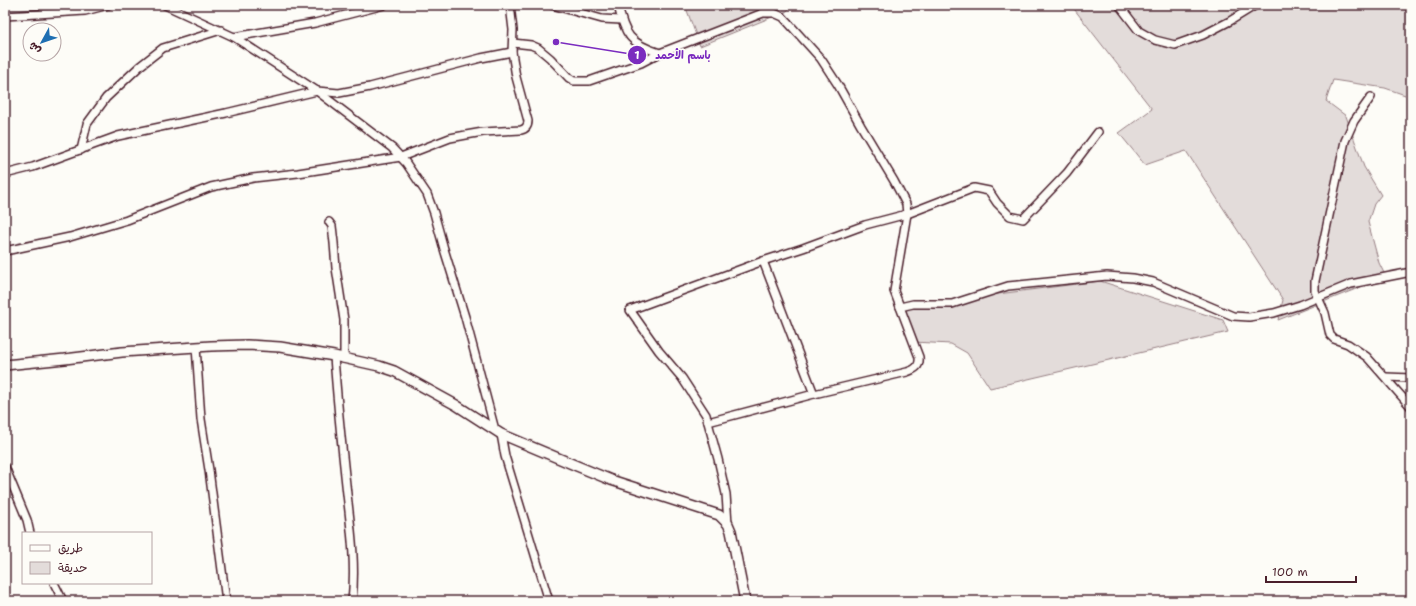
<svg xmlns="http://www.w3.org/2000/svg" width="1416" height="606" viewBox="0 0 1416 606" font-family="'Shantell Sans','Playpen Sans Arabic',sans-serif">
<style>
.green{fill:#e3dcda;stroke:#967e82}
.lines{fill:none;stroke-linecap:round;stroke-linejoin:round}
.minor-casing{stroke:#4a1f2b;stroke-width:10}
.tertiary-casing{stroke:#4a1f2b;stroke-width:12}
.minor{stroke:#fdfcf7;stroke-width:7}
.tertiary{stroke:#fdfcf7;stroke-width:9}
.leader{fill:none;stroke:#7b2cbf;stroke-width:1.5}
.callout-dot{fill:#7b2cbf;stroke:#fdfcf7;stroke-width:1.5}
.mark-label{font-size:12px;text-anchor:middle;font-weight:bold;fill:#fff}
.callout-label{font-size:11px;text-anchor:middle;font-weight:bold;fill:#7b2cbf;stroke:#fdfcf7;stroke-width:3.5;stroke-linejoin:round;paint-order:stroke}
</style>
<rect width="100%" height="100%" fill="#fdfcf7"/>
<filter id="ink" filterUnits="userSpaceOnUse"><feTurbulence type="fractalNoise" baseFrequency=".025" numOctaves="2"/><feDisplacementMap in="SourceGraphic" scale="8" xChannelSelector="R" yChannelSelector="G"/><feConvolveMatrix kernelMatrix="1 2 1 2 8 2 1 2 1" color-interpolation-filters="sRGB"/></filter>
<g filter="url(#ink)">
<g class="green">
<polygon points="685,5 792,5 787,11 700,46"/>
<polygon points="1071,5 1411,5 1411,97 1385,88 1333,80 1326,101 1346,116 1364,167 1381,195 1374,204 1368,222 1379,263 1386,277 1278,320 1283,300 1186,151 1145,165 1119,133 1152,109"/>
<polygon points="1100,281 1223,320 1228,332 990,388 967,353 951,344 913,342 896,307"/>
</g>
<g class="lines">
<g class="minor-casing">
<g id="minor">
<polyline points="165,5 234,37 317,91 392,148 406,163 427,194 434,213 444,249 465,317 495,430"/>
<polyline points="552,5 602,19 621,20"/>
<path d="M618,5C624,34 630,44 660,53"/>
<polyline points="1119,5 1139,31 1155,40 1175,45 1203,35 1230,21 1256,5"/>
<polyline points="5,16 85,11 108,5"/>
<polyline points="234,37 315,23 384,5"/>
<path d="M513,43L531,45L538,48L550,58L569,78L574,81H589L641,63L660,53L763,13H774L783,17L821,59L838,85L861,126L894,181L906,204L907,214L894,291L919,357C920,366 916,369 907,372L814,394L708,422"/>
<polyline points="1371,97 1354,121 1345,141 1315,281 1315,291 1325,313 1330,335 1334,339 1348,344 1367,357 1411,407"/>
<polyline points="81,150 87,124 106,98 140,66 163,48 221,30"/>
<polyline points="5,174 33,167 118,136 226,113 317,91 339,93 370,87 481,58 512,52"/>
<polyline points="329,222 332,226 334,243 336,268 344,320 344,359"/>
<path d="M5,251L70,237L127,220L211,187L253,178L298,173L401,157L450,138L466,135L483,132L521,130C526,129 528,126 528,121L516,77L512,52L513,30L510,5"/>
<polyline points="763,261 814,394"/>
<polyline points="900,307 913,304 952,304 1008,286 1107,276 1133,278 1153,282 1233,316 1249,317 1274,313 1300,305 1351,284 1411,272"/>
<polyline points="196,347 201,419 209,470 226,601"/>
<path d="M334,356C337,402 342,448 347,494C351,529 356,565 352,601"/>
<polyline points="1386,377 1411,378"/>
<polyline points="501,434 505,456 549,601"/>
<polyline points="5,467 27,520 30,533"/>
<polyline points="728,524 726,494 718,459 706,415 682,378 659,351 630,310 763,261 803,248 865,225 907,214 974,188 989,191 997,203 1010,216 1023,219 1067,173 1098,132"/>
<polyline points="54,583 63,601"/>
</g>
</g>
<g class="tertiary-casing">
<polyline id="tertiary" points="5,365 65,359 122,352 211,346 247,345 280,347 334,356 379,366 394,371 456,405 501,434 577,466 611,480 719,515 728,524 731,531 745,601"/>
</g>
<use href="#minor" class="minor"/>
<use href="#tertiary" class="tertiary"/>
</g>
</g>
<path class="leader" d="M556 42L637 55"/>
<g class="callout-dot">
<circle cx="556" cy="42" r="4"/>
<circle cx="637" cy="55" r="10"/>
</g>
<g class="mark-label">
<text x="637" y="59">1</text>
</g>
<g class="callout-label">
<text x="683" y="59">باسم الأحمد</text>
</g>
<rect width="1416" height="606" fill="none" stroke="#fdfcf7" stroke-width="20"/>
<rect x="10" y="10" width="1396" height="586" fill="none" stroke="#4a1f2b" stroke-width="1.5" filter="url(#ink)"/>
<rect x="22" y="532" width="130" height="52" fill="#fdfcf7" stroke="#b5a4a5"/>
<rect x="30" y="545" width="20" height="6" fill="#fdfcf7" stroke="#b5a4a5"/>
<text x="58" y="552" font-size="12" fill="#4a1f2b">طريق</text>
<rect x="30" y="562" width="20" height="12" fill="#e3dcda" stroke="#b5a4a5"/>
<text x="58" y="572" font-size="12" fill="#4a1f2b">حديقة</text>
<g transform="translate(42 42) rotate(230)"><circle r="19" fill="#fdfcf7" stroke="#b5a4a5"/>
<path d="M0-3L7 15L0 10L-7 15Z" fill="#1f6fb2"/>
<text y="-6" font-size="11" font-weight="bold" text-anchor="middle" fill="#4a1f2b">ش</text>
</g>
<path d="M1266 576v6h90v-6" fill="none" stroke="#4a1f2b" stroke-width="2"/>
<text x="1272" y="576" font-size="12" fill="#4a1f2b" stroke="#fdfcf7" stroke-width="3" paint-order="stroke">100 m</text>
</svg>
